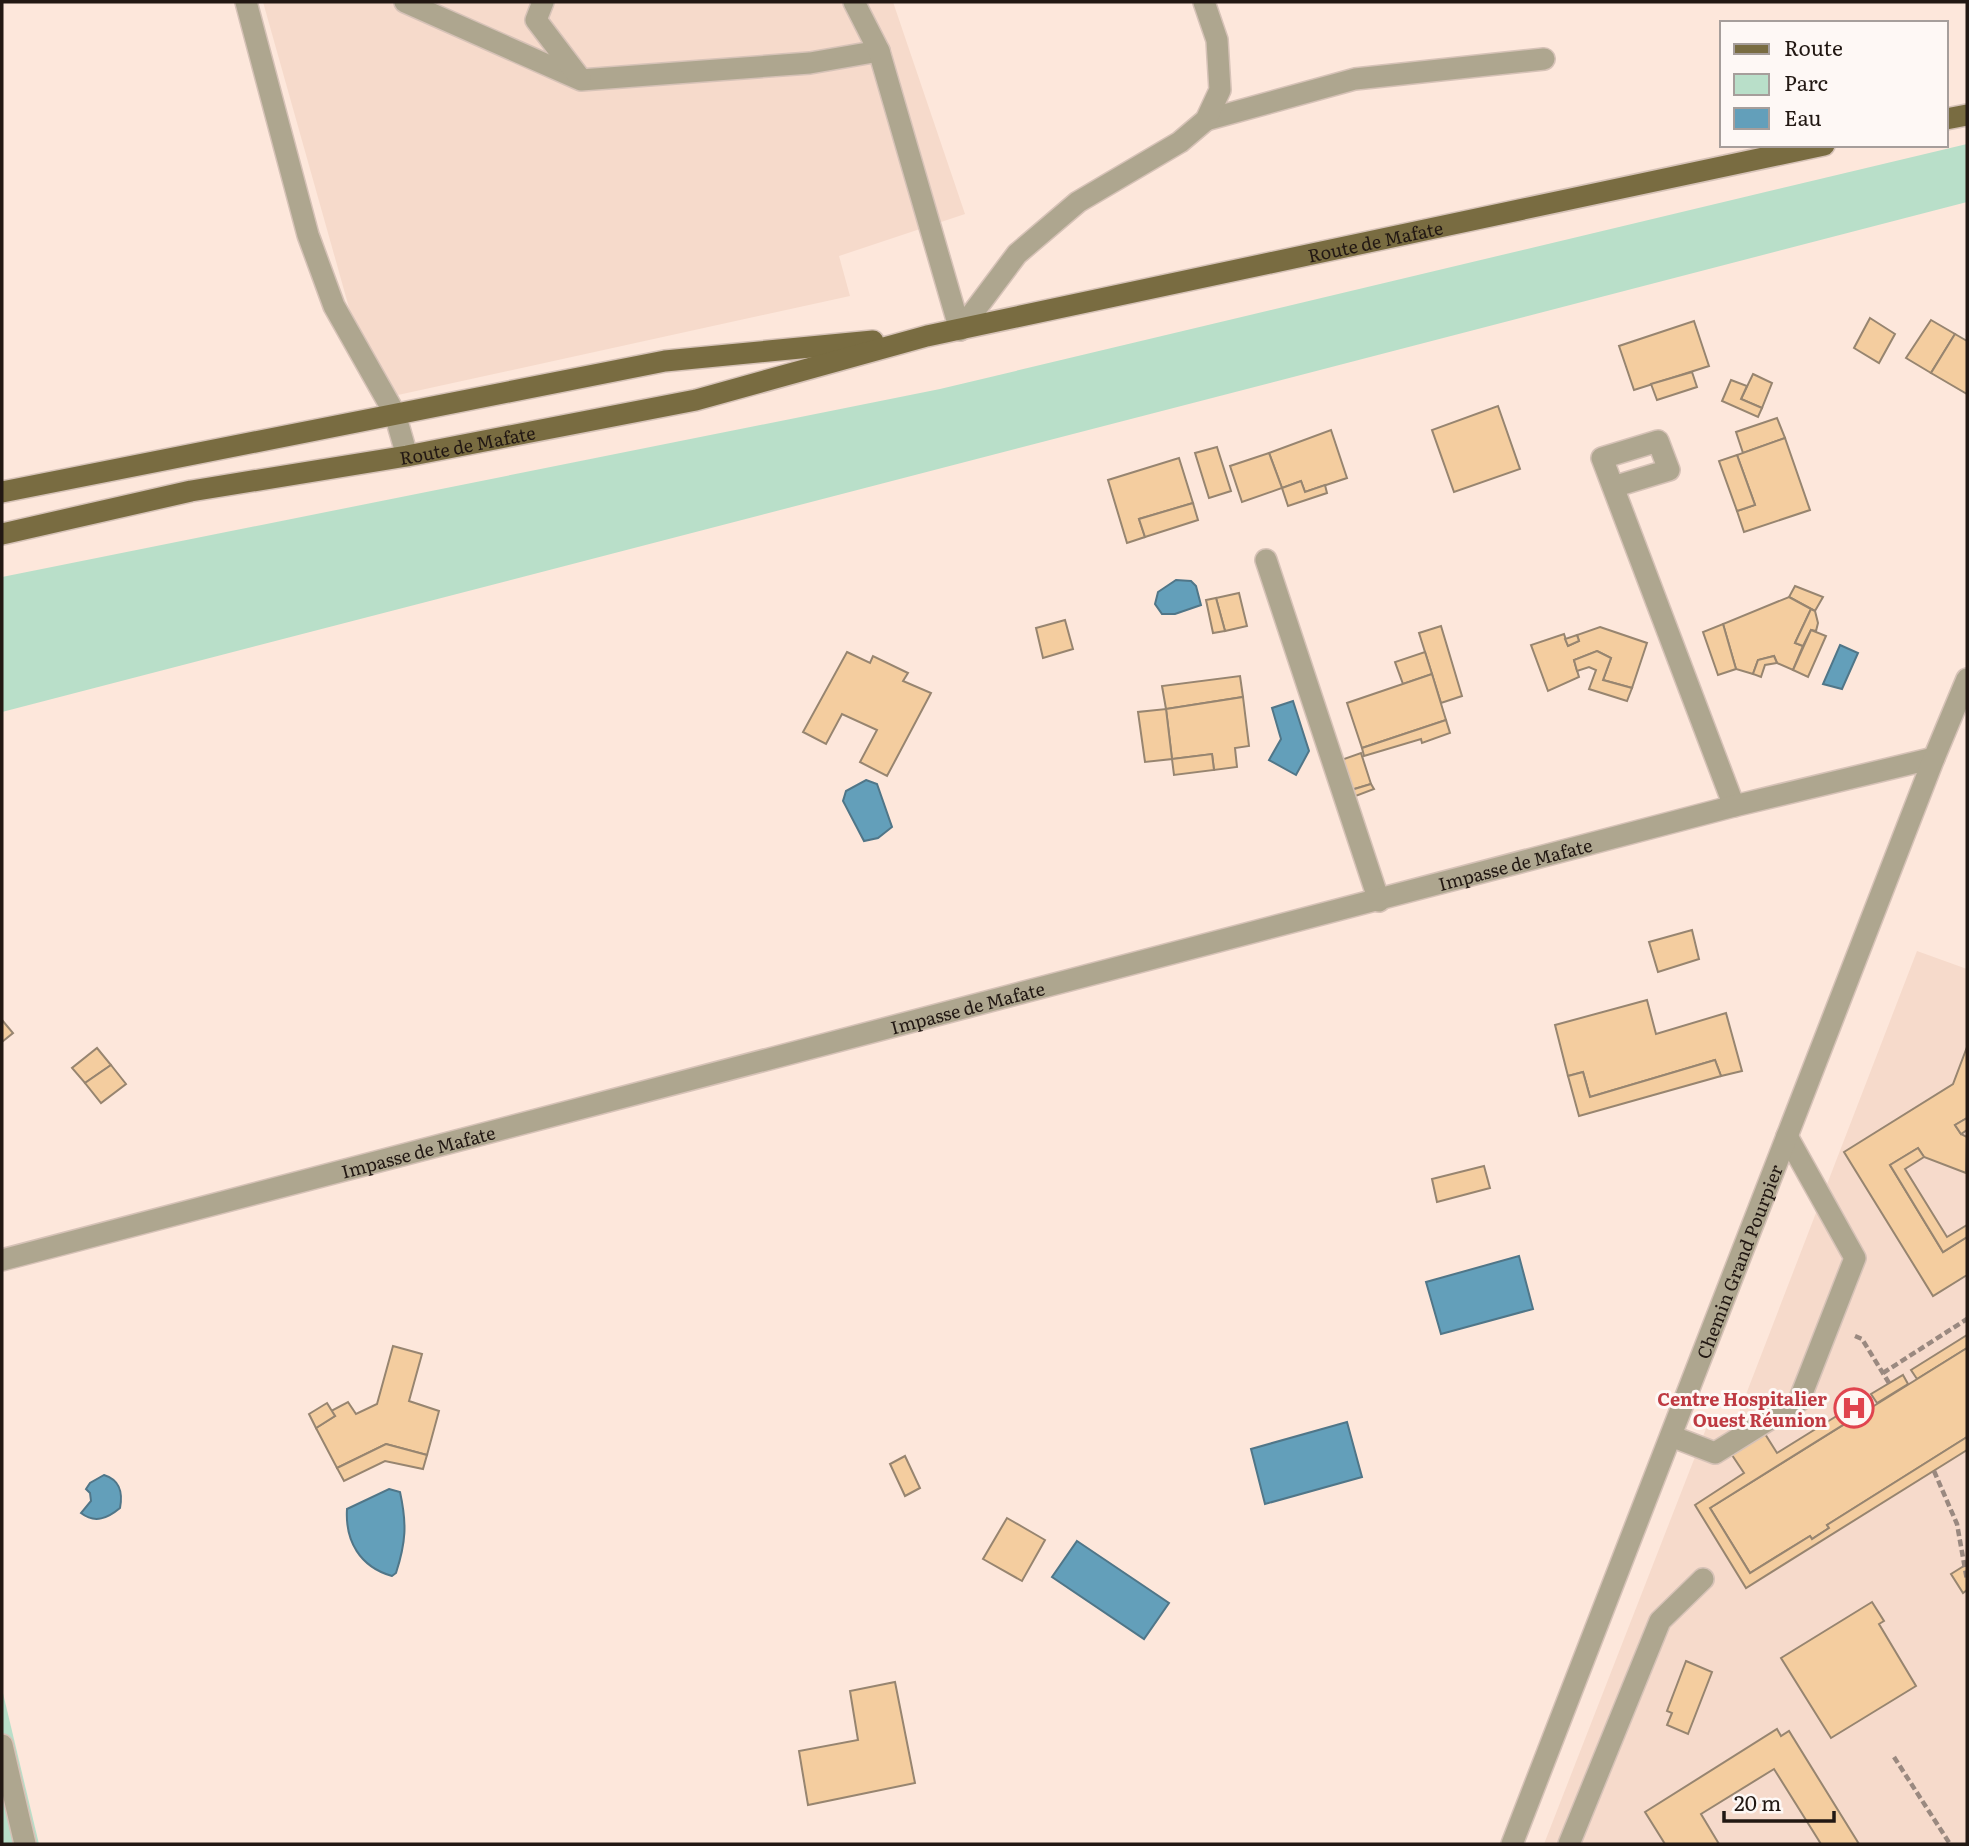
<svg xmlns="http://www.w3.org/2000/svg" width="1969" height="1846" viewBox="0 0 1969 1846" font-family="Literata,serif">
<style>
.built{fill:#f6dacb}
.green{fill:#b9dfc9}
.water{fill:#639fba;stroke:#507688;stroke-width:2}
.building{fill:#f4cd9f;stroke:#978570;stroke-width:2}
.lines{fill:none;stroke-linecap:round;stroke-linejoin:round}
.minor-casing{stroke:#d6c2b7;stroke-width:24}
.major-casing{stroke:#d6c2b7;stroke-width:24}
.path{stroke:#9a8980;stroke-width:4.5;stroke-dasharray:7 3.5;stroke-linecap:butt}
.minor{stroke:#aea68f;stroke-width:21}
.major{stroke:#796c41;stroke-width:21}
.labels{text-anchor:middle;dominant-baseline:central;stroke-width:6;stroke-linejoin:round;paint-order:stroke}
.street-label{font-size:18px;fill:#221813;stroke:#fef8f5}
.health-label{font-size:18px;font-weight:bold;fill:#be3a42;stroke:#fef8f5;text-anchor:end}
</style>
<rect width="100%" height="100%" fill="#fde7db"/>
<g class="built">
<polygon points="263,2 893,2 965,214 839,256 850,296 375,400"/>
<polygon points="1917,951 1967,969 1967,1844 1544,1844 1709,1421 1733,1428"/>
</g>
<g class="green">
<polygon points="1967,144 1967,202 2,712 2,577 940,389"/>
<polygon points="2,1689 39,1844 2,1844"/>
</g>
<g class="water">
<polygon points="1176,580 1191,581 1196,586 1201,605 1175,614 1162,614 1155,604 1158,592"/>
<polygon points="1840,645 1858,653 1842,689 1823,684"/>
<polygon points="1293,701 1309,751 1296,775 1269,760 1281,739 1272,708"/>
<polygon points="866,780 877,784 892,827 878,838 864,841 843,801 846,791"/>
<polygon points="1519,1256 1533,1309 1441,1334 1426,1282"/>
<polygon points="1347,1422 1362,1477 1265,1504 1251,1449"/>
<path d="M104,1475C120,1480 123,1492 120,1508C108,1518 95,1524 81,1513L91,1501L90,1493L86,1489L90,1483Z"/>
<path d="M389,1489L400,1492C407,1524 406,1542 396,1573L392,1576C360,1567 345,1541 347,1509Z"/>
<polygon points="1077,1541 1169,1603 1144,1639 1052,1577"/>
</g>
<g class="building">
<polygon points="1870,318 1895,334 1879,363 1854,348"/>
<polygon points="1931,320 1955,334 1931,373 1906,358"/>
<polygon points="1694,321 1709,366 1634,390 1619,346"/>
<polygon points="1955,334 1967,341 1967,394 1931,373"/>
<polygon points="1692,372 1697,387 1657,400 1651,384"/>
<polygon points="1753,374 1772,383 1762,408 1741,399"/>
<polygon points="1731,380 1747,386 1741,399 1762,408 1758,417 1722,401"/>
<polygon points="1498,406 1520,469 1454,492 1432,430"/>
<polygon points="1777,418 1785,438 1743,453 1736,432"/>
<polygon points="1331,430 1347,478 1305,492 1301,481 1282,488 1269,453"/>
<polygon points="1785,438 1810,510 1744,532 1737,511 1755,505 1737,455"/>
<polygon points="1217,447 1231,491 1209,498 1195,453"/>
<polygon points="1269,453 1282,488 1242,502 1230,466"/>
<polygon points="1737,455 1755,505 1737,511 1719,461"/>
<polygon points="1179,458 1193,503 1139,519 1145,537 1127,543 1108,480"/>
<polygon points="1301,481 1305,492 1325,485 1327,493 1288,506 1282,488"/>
<polygon points="1193,503 1198,520 1145,537 1139,519"/>
<polygon points="1795,586 1823,597 1815,611 1789,597"/>
<polygon points="1239,593 1247,626 1225,631 1216,598"/>
<polygon points="1789,597 1811,609 1795,643 1803,646 1793,670 1777,663 1774,656 1758,660 1753,674 1736,669 1723,624"/>
<polygon points="1216,598 1225,631 1213,633 1206,600"/>
<polygon points="1811,609 1815,611 1818,623 1816,631 1811,630 1803,646 1795,643"/>
<polygon points="1065,620 1073,649 1043,658 1036,628"/>
<polygon points="1723,624 1736,669 1718,675 1703,632"/>
<polygon points="1441,626 1462,696 1441,703 1419,633"/>
<polygon points="1600,627 1647,643 1632,688 1603,680 1611,658 1597,651 1574,660 1579,677 1548,691 1531,645 1564,634 1568,646 1579,641 1577,635"/>
<polygon points="1811,630 1826,636 1808,677 1793,670"/>
<polygon points="1577,635 1579,641 1568,646 1565,639"/>
<polygon points="1597,651 1611,658 1603,680 1632,688 1627,701 1589,689 1596,670 1589,667 1577,671 1574,660"/>
<polygon points="847,652 870,663 873,656 908,673 903,681 931,693 887,776 860,762 877,730 842,714 826,744 803,732"/>
<polygon points="1425,652 1432,674 1403,684 1395,662"/>
<polygon points="1774,656 1777,663 1765,665 1761,677 1753,674 1758,660"/>
<polygon points="1432,674 1446,720 1362,748 1347,703"/>
<polygon points="1240,676 1243,697 1166,709 1162,686"/>
<polygon points="1243,697 1249,746 1235,748 1237,767 1214,770 1212,754 1172,759 1166,709"/>
<polygon points="1166,709 1172,759 1145,762 1138,712"/>
<polygon points="1446,720 1450,733 1422,743 1421,739 1364,756 1362,748"/>
<polygon points="1361,753 1371,784 1351,790 1341,760"/>
<polygon points="1212,754 1214,770 1174,775 1172,759"/>
<polygon points="1371,784 1374,789 1353,797 1351,790"/>
<polygon points="1692,930 1699,959 1658,972 1649,942"/>
<polygon points="1647,1000 1656,1034 1726,1013 1742,1071 1721,1076 1715,1060 1590,1097 1583,1072 1568,1076 1555,1025"/>
<polygon points="2,1020 13,1033 2,1042"/>
<polygon points="1967,1047 1967,1118 1955,1125 1961,1134 1967,1137 1966,1173 1924,1157 1918,1148 1890,1165 1943,1252 1967,1237 1967,1275 1933,1296 1844,1152 1953,1084"/>
<polygon points="97,1048 111,1065 85,1083 72,1068"/>
<polygon points="1715,1060 1721,1076 1579,1116 1568,1076 1583,1072 1590,1097"/>
<polygon points="111,1065 126,1084 101,1103 85,1083"/>
<polygon points="1967,1118 1967,1130 1961,1134 1955,1125"/>
<polygon points="1918,1148 1924,1157 1905,1169 1947,1237 1967,1225 1967,1237 1943,1252 1890,1165"/>
<polygon points="1484,1166 1490,1188 1437,1202 1432,1179"/>
<polygon points="1967,1335 1967,1348 1917,1379 1911,1370"/>
<polygon points="393,1346 422,1354 409,1401 439,1411 427,1455 386,1444 337,1468 316,1428 335,1416 331,1411 348,1402 356,1414 377,1404"/>
<polygon points="1967,1348 1967,1437 1827,1525 1829,1528 1812,1539 1810,1536 1750,1573 1710,1508"/>
<polygon points="1903,1375 1908,1384 1877,1403 1871,1394"/>
<polygon points="1864,1399 1870,1408 1710,1508 1750,1573 1810,1536 1812,1539 1829,1528 1827,1525 1967,1437 1967,1450 1746,1588 1695,1505 1744,1473 1732,1455 1765,1434 1777,1453"/>
<polygon points="327,1403 335,1416 316,1428 309,1414"/>
<polygon points="386,1444 427,1455 423,1469 385,1461 344,1481 337,1468"/>
<polygon points="905,1456 920,1488 905,1496 890,1464"/>
<polygon points="1007,1518 1045,1540 1022,1581 983,1559"/>
<polygon points="1967,1564 1967,1590 1963,1593 1951,1574"/>
<polygon points="1872,1602 1884,1621 1879,1624 1916,1686 1831,1738 1781,1658"/>
<polygon points="1686,1661 1712,1672 1688,1734 1667,1725 1672,1713 1667,1711"/>
<polygon points="895,1682 915,1783 808,1805 799,1751 858,1740 850,1691"/>
<polygon points="1777,1729 1781,1736 1789,1731 1859,1844 1821,1844 1774,1769 1701,1814 1719,1844 1665,1844 1645,1812"/>
</g>
<g class="lines">
<g class="minor-casing">
<g id="minor">
<polyline points="246,2 308,235 334,306 395,414 407,456"/>
<polyline points="405,2 581,80 810,63 879,51"/>
<polyline points="543,2 536,20 580,78"/>
<polyline points="854,2 879,51 960,330"/>
<polyline points="1206,120 1355,79 1544,59"/>
<polyline points="960,330 1017,254 1078,202 1180,142 1206,120 1220,90 1217,40 1204,2"/>
<polyline points="1613,487 1669,470 1658,441 1602,458 1734,806"/>
<polyline points="1266,560 1379,901"/>
<path id="s1" d="M2,1260L1734,806L1934,758"/>
<polyline points="1671,1436 1715,1453 1799,1401 1855,1258 1787,1136"/>
<polyline points="2,1745 25,1844"/>
<path id="s2" d="M1512,1844L1934,758L1967,679"/>
<polyline points="1569,1844 1660,1621 1703,1579"/>
</g>
</g>
<g class="major-casing">
<g id="major">
<polyline points="1946,119 1967,115"/>
<polyline points="2,492 665,361 873,341"/>
<path id="s3" d="M2,534L191,491L407,456L696,400L927,336L1824,145"/>
</g>
</g>
<g class="path">
<polyline points="1855,1336 1862,1339 1889,1383"/>
<polyline points="1883,1373 1967,1319"/>
<polyline points="1934,1471 1957,1524 1967,1580"/>
<polyline points="1894,1757 1950,1844"/>
</g>
<use href="#minor" class="minor"/>
<use href="#major" class="major"/>
</g>
<defs>
<g id="hospital-ring" transform="scale(2.0125)"><circle r="9.5" fill="#fef8f5" stroke="#e0444e" stroke-width="1.5"/><path d="M-5-5h3v3.5h4V-5h3V5h-3V1.5h-4V5h-3Z" fill="#e0444e"/></g>
</defs>
<g fill-rule="evenodd">
<use href="#hospital-ring" x="1854" y="1408"/>
</g>
<g class="labels">
<g class="street-label">
<text stroke="none"><textPath href="#s3" startOffset="1405">Route de Mafate</textPath></text>
<text stroke="none"><textPath href="#s3" startOffset="474">Route de Mafate</textPath></text>
<text stroke="none"><textPath href="#s1" startOffset="1564">Impasse de Mafate</textPath></text>
<text stroke="none"><textPath href="#s1" startOffset="998">Impasse de Mafate</textPath></text>
<text stroke="none"><textPath href="#s1" startOffset="430">Impasse de Mafate</textPath></text>
<text stroke="none"><textPath href="#s2" startOffset="625">Chemin Grand Pourpier</textPath></text>
</g>
<g class="health-label">
<text x="1827" y="1398">Centre Hospitalier<tspan x="1827" dy="21">Ouest Réunion</tspan></text>
</g>
</g>
<rect width="1969" height="1846" fill="none" stroke="#221813" stroke-width="7"/>
<rect x="1720" y="21" width="228" height="126" fill="#fef8f5" stroke="#a69e9b" stroke-width="2"/>
<rect x="1734" y="44" width="35" height="10" fill="#796c41" stroke="#a69e9b" stroke-width="2"/>
<text x="1784" y="56" font-size="21" fill="#221813">Route</text>
<rect x="1734" y="74" width="35" height="21" fill="#b9dfc9" stroke="#a69e9b" stroke-width="2"/>
<text x="1784" y="91" font-size="21" fill="#221813">Parc</text>
<rect x="1734" y="108" width="35" height="21" fill="#639fba" stroke="#a69e9b" stroke-width="2"/>
<text x="1784" y="126" font-size="21" fill="#221813">Eau</text>
<path d="M1724 1811v10h110v-10" fill="none" stroke="#221813" stroke-width="3.5"/>
<text x="1734" y="1811" font-size="21" fill="#221813" stroke="#fef8f5" stroke-width="5" paint-order="stroke">20 m</text>
</svg>
